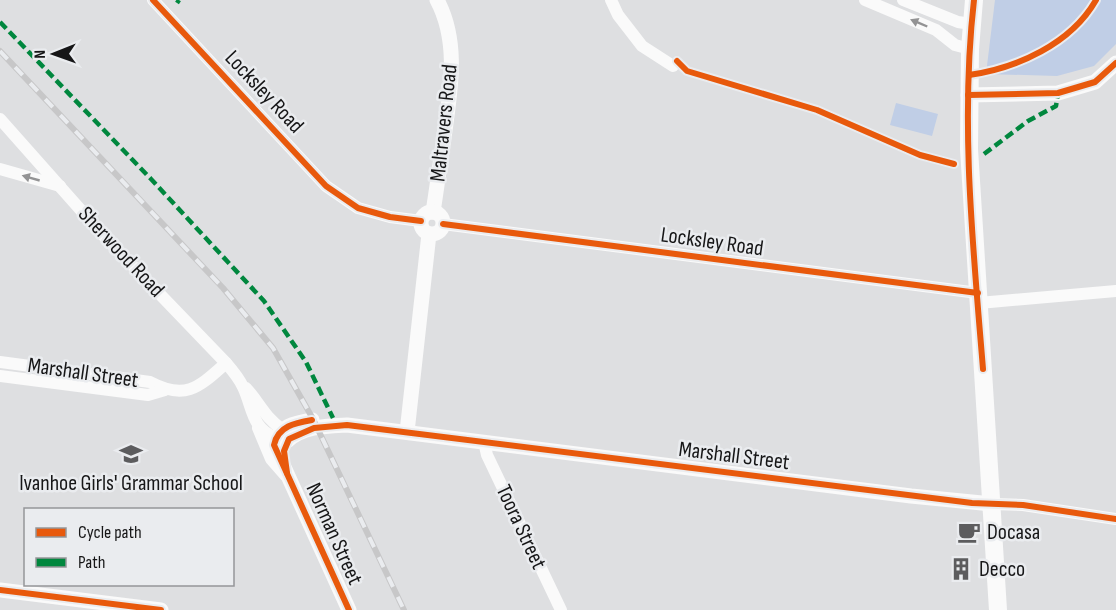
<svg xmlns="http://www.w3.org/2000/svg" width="1116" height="610" viewBox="0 0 1116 610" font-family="'Sofia Sans Condensed',sans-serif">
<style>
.green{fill:#c0cee6}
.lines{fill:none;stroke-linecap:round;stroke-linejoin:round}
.minor{stroke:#fafafa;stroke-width:12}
.tertiary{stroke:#fafafa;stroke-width:15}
.primary{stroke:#fafafa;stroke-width:18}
.rail-casing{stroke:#c7c7c8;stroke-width:6}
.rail{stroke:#eaecef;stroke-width:4;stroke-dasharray:11;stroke-linecap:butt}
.quiet{stroke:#00873e;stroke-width:4.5;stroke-dasharray:9 4.5;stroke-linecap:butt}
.cycleway-casing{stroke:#eaecef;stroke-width:10}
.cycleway{stroke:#e8590c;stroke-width:6}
.oneway{fill:#939394}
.labels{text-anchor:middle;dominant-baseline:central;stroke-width:5;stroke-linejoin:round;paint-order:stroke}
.street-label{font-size:22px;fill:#161617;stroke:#eaecef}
.poi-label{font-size:22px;fill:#161617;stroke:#eaecef;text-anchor:start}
</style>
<rect width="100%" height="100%" fill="#dedfe1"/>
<g class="green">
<polygon points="995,0 1116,0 1116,44 1094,66 1057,76 986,74"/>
<polygon points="896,103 938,114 932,136 890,125"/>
</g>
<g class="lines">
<g class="minor">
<polyline points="153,0 326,186 358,208 390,217 421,221"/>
<polyline points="611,0 618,15 642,46 673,66"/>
<polyline points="865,0 936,30 955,45 970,49"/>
<polyline points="903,0 958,22 971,24"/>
<path d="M0,119L102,234L226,363C233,371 239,378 243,387C253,408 251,428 276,438"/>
<polyline points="0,169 60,186"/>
<polyline points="443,224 978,293"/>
<polyline points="979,303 1116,291"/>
<path d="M0,362L150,382C186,401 199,387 226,363"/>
<polyline points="0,376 148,395 165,390"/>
<path d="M246,388C259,402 266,419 282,429"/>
<polyline points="258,428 271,459 285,475"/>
<polyline points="484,442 487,455 561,610"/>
<polyline points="992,504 1023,505 1116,519"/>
</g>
<g class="tertiary">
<polyline points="968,95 1058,93 1095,82 1116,63"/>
<path d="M433,212C437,187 440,163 444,138C450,92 460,43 437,0"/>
<circle cx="432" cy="223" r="11"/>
<path d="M312,420C295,423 278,426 274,445L349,610"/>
<polyline points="407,432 429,234"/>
<path d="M287,441C303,426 327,426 347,425L911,496L992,504"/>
<polyline points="0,590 161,610"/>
</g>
<polyline class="primary" points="974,0 970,49 969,149 998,610"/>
<g class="rail-casing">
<polyline id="rail" points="0,51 223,288 273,348 313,419 404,610"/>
</g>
<use href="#rail" class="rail"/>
<g class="quiet">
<polyline points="177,3 179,0"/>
<polyline points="0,22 151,179 264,301 306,362 333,418"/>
<polyline points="984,154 1028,121 1056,106 1058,93"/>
</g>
<g class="cycleway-casing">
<g id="cycleway">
<polyline points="153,0 326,186 358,208 390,217 421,221"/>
<path d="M974,0C960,122 973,247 983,369"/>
<polyline points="677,61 687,71 817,110 920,155 954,164"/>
<path d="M969,75C1017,68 1071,44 1096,0"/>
<polyline points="968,95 1058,93 1095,82 1116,63"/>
<polyline points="443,224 978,293"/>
<path d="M312,420C295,423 278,426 274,445L349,610"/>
<polyline points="287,473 284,451 289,439 314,428 347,425 972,503 1023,505 1116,519"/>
<polyline points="0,590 161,610"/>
</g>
</g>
<use href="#cycleway" class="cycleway"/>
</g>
<defs><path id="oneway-solid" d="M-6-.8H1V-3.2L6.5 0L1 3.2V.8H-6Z" transform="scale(1.5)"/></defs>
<g class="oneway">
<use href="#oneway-solid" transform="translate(919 23) rotate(-157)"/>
<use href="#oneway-solid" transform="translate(31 178) rotate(-164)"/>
</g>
<defs>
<g id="school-bare" transform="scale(1.8)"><path d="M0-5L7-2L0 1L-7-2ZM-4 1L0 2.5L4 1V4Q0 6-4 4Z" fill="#5c5c5e" stroke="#eaecef" stroke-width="2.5" paint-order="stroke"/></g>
<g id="cafe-bare" transform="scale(1.8)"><path d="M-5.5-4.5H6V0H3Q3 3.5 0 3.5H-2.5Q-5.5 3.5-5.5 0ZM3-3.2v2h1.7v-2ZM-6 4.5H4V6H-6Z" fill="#5c5c5e" stroke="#eaecef" stroke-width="2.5" paint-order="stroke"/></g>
<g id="building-bare" transform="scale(1.8)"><path d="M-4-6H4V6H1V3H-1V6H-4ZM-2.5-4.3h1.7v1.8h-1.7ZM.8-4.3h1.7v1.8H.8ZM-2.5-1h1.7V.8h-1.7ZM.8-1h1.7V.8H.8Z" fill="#5c5c5e" stroke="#eaecef" stroke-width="2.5" paint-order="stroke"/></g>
</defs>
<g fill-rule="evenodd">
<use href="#school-bare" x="131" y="454"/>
<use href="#cafe-bare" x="969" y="532"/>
<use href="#building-bare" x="961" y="569"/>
</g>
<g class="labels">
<g class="street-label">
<text transform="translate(264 92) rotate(47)">Locksley Road</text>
<text transform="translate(444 123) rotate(-84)">Maltravers Road</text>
<text transform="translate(712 242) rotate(8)">Locksley Road</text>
<text transform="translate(121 252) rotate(47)">Sherwood Road</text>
<text transform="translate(83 373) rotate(8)">Marshall Street</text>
<text transform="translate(734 456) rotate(7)">Marshall Street</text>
<text transform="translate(521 527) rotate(65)">Toora Street</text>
<text transform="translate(334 534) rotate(66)">Norman Street</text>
</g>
<g class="poi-label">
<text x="131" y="483" text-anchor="middle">Ivanhoe Girls' Grammar School</text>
<text x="987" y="532">Docasa</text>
<text x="979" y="569">Decco</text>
</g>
</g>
<rect x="24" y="508" width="210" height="78" fill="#eaecef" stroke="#959699" stroke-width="1.5"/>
<rect x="36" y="528" width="30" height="9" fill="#e8590c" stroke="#959699" stroke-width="1.5"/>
<text x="78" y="538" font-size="18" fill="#161617">Cycle path</text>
<rect x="36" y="558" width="30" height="9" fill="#00873e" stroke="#959699" stroke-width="1.5"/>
<text x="78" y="568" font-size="18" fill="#161617">Path</text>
<g transform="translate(54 54) rotate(269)" stroke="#eaecef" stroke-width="4.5" paint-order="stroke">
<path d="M0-4.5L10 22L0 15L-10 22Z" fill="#161617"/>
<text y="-9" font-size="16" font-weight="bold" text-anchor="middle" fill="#161617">N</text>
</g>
</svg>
